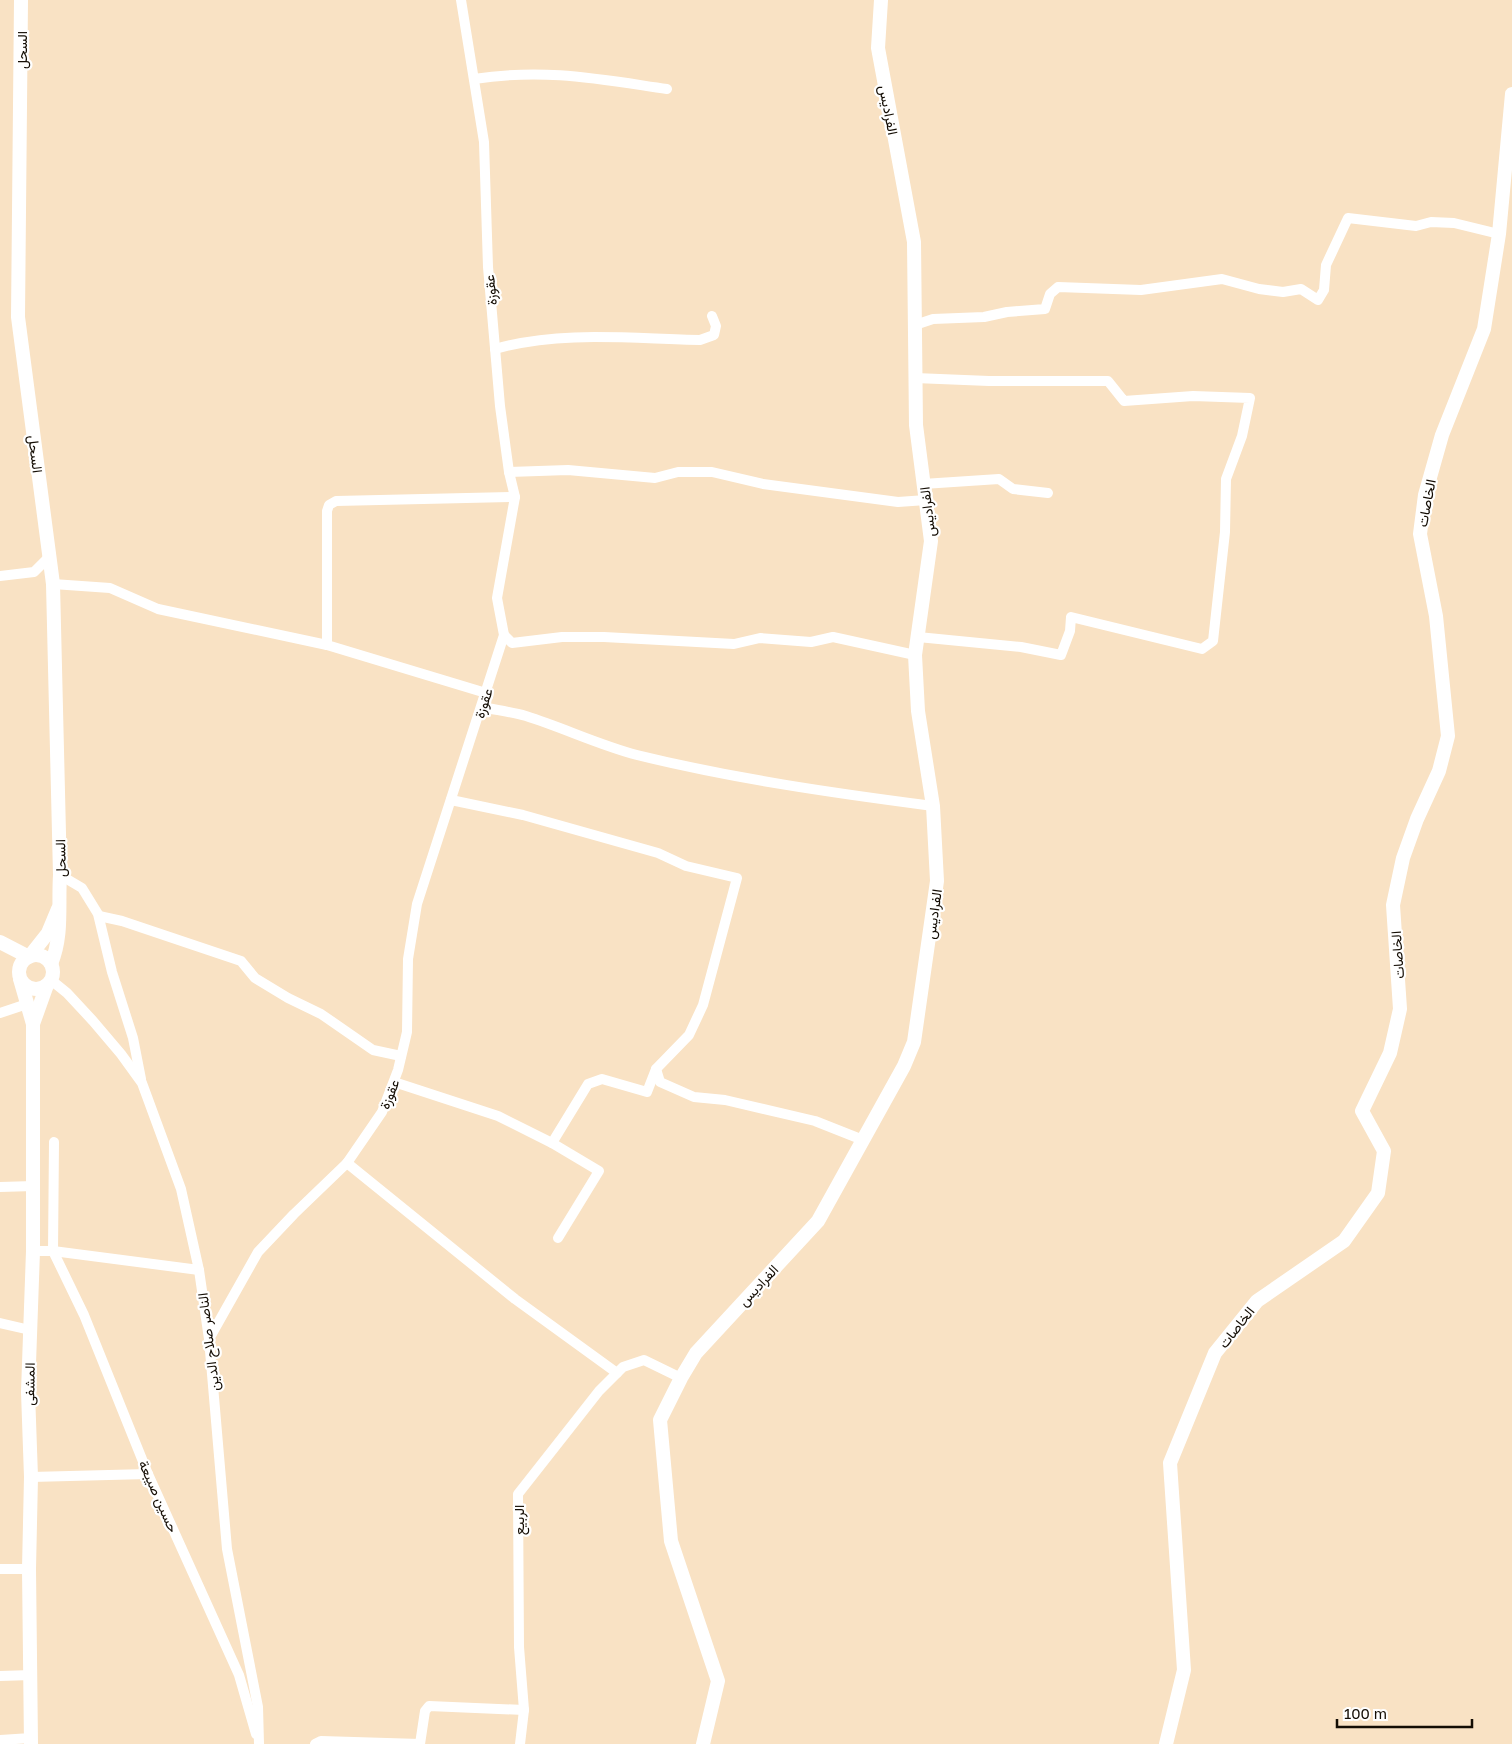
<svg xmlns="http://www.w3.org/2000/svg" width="1512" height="1744" viewBox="0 0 1512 1744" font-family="'Golos Text',Vazirmatn,sans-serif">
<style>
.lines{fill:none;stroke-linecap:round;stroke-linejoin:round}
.street{stroke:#fff;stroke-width:10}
.secondary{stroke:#fff;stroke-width:14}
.labels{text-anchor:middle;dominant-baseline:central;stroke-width:4.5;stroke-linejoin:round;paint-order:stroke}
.street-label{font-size:14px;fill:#140d04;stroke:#fff}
</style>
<rect width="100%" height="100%" fill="#f9e2c4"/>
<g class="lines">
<g class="street">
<path d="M474,79C545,68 598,79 667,89"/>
<polyline points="915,325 933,319 984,317 1007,312 1045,309 1050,294 1058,287 1141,290 1222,279 1259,289 1283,292 1301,289 1318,300 1324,290 1326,265 1348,218 1416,226 1431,222 1454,223 1499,234"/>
<path d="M495,349C561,330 633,339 700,340L714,335L716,326L712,316"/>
<polyline points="915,378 989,381 1108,381 1124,401 1193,396 1250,398 1242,436 1226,479 1225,532 1213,641 1202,649 1071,617 1070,631 1061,655 1021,647 918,637"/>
<polyline points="509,472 568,470 655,478 678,472 712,472 763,484 898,502 926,500"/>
<polyline points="923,484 999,479 1013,489 1048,493"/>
<polyline points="0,576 34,572 49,557"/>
<polyline points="53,584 110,588 158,609 327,645"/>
<polyline points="504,635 512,643 562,637 604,637 734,644 760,638 811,642 833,637 915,655"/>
<polyline points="486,693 327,645 327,511 329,505 336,501 515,497"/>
<path d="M482,707C496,710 512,712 526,716C564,728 599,745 637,755C735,779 833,793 933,806"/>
<polyline points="60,875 82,888 98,914 112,972 133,1038 141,1079"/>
<polyline points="99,916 122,921 241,961 255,978 288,998 321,1014 373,1050 401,1056"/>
<polyline points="51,980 67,993 93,1021 121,1054 142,1083 181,1189 199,1270 209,1339 227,1549 258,1707 259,1744"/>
<polyline points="0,1013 27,1004"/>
<polyline points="656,1069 660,1082 694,1097 725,1100 815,1121 863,1140"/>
<polyline points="394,1082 498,1116 552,1143 588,1084 602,1079 647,1092 656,1069 689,1035 703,1005 737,878 686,866 658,853 523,815 451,800"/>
<polyline points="54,1142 53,1251 84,1315 148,1474 239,1675 256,1734"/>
<polyline points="552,1143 599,1171 558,1238"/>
<polyline points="347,1163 515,1299 617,1373"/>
<polyline points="0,1187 34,1186"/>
<polyline points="33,1251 53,1251 199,1270"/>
<polyline points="0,1323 30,1330"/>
<polyline points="209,1339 258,1252 294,1214 347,1163 382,1112 398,1070 407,1032 408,959 417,904 504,635 497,598 515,497 509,472 500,406 488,267 484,142 461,0"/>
<polyline points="31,1477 148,1474"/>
<polyline points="0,1569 29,1569"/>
<polyline points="0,1676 32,1675"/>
<polyline points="0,1740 31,1738"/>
<polyline points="315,1744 321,1741 420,1744 425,1711 429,1706 524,1710"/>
<polyline points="520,1744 524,1710 519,1647 518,1494 599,1391 623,1367 644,1360 681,1378"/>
</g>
<g class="secondary">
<path d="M21,0L18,317L53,584L60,875C58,906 63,935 51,964"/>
<polyline points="0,942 29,957 48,933 58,909"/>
<circle cx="36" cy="972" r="17"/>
<polyline points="20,979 33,1024 33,1251 28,1392 31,1477 29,1569 31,1744"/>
<polyline points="33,1024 47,985"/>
<polyline points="703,1744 718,1681 671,1541 660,1420 681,1378 696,1353 818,1221 904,1066 914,1042 937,881 933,806 918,711 915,655 931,541 916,425 914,242 878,48 881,0"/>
<polyline points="1166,1744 1184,1670 1170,1463 1215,1353 1257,1301 1344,1241 1378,1193 1384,1151 1362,1111 1390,1053 1400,1009 1393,905 1403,858 1417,819 1439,771 1448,736 1436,616 1420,534 1425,495 1442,435 1484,329 1499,234 1512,94"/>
</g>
</g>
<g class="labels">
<g class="street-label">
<text transform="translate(21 50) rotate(-90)">السحل</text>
<text transform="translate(889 110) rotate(79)">الفراديس</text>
<text transform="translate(490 290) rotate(-96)">عقوزة</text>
<text transform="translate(36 454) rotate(83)">السحل</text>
<text transform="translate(1426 503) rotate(-79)">الخاصات</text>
<text transform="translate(927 512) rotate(-97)">الفراديس</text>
<text transform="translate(483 703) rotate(-72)">عقوزة</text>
<text transform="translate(60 858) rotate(-91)">السحل</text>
<text transform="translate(933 914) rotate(-82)">الفراديس</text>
<text transform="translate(1397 955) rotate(-94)">الخاصات</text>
<text transform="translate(389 1094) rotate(-68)">عقوزة</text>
<text transform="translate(758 1285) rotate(-47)">الفراديس</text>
<text transform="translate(1236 1327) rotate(-52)">الخاصات</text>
<text transform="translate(208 1342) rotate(-97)">الناصر صلاح الدين</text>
<text transform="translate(29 1384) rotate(-89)">المشفى</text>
<text transform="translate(159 1496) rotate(66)">حسين صيبعة</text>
<text transform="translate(518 1520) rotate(-90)">الربيع</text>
</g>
</g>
<path d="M1337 1719v8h135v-8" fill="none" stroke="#140d04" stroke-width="2.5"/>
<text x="1344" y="1719" font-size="15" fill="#140d04" stroke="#ffffff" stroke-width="4" paint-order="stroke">100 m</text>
</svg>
